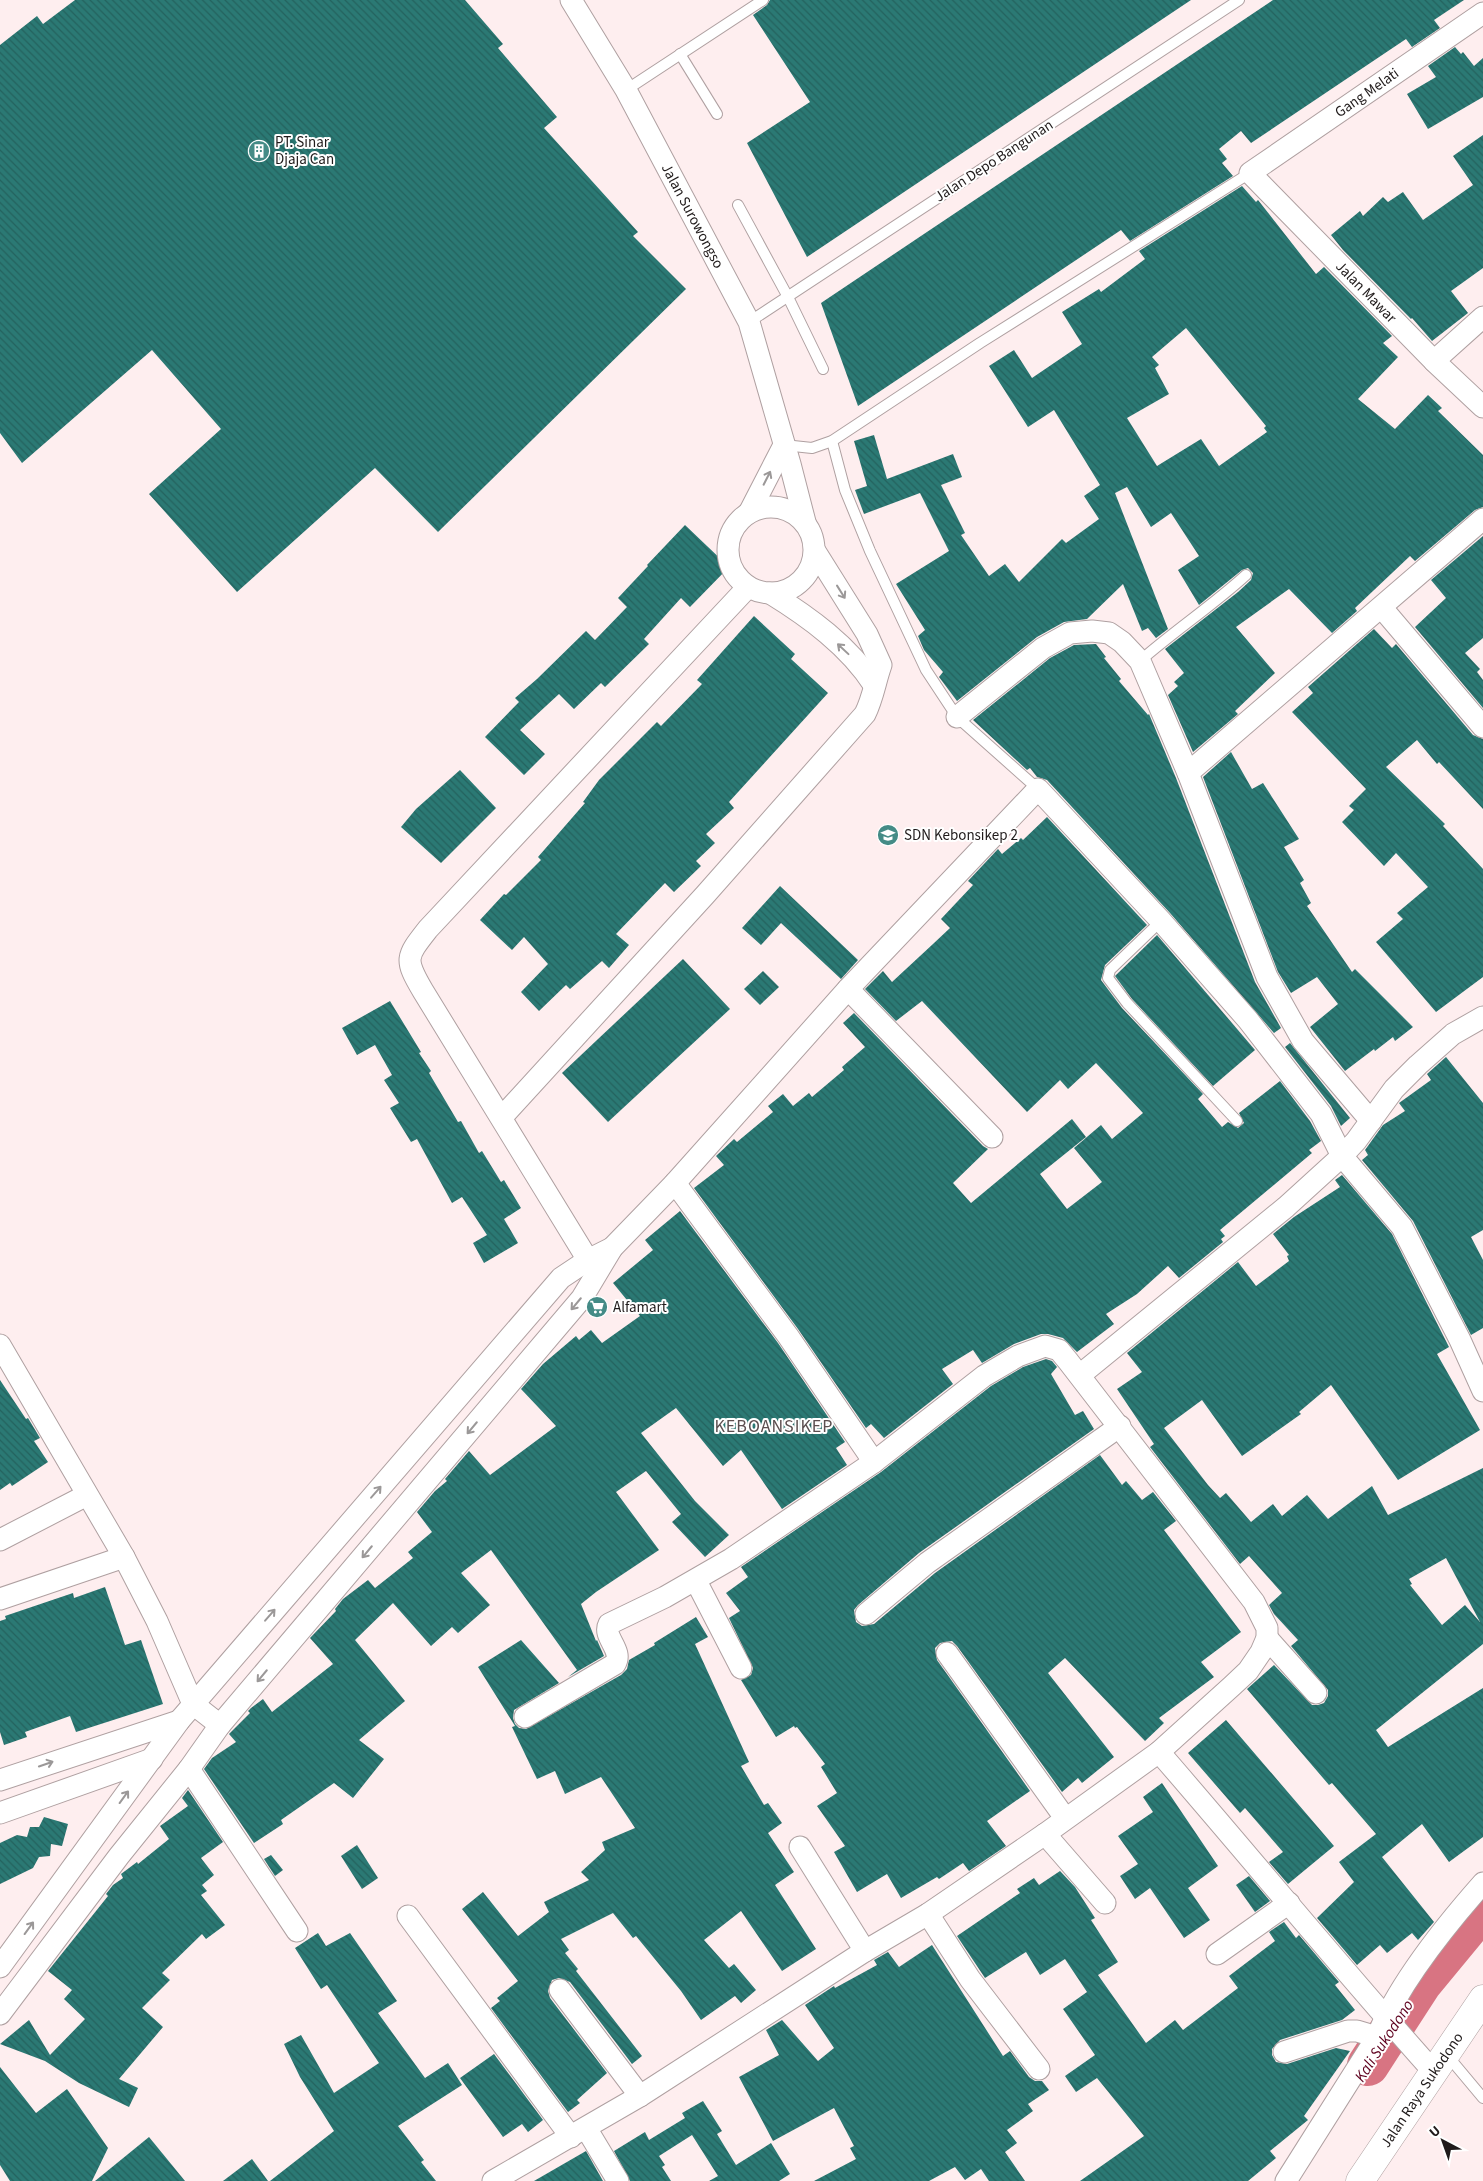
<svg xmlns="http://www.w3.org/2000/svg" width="1483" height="2181" viewBox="0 0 1483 2181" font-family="'Source Sans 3',sans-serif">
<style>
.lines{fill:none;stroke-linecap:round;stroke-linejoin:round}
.river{stroke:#d87482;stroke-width:42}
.building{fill:url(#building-back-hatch);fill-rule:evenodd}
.service-casing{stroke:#afa0a1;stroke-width:12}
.minor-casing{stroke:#afa0a1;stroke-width:23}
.secondary-casing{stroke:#afa0a1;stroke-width:29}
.service{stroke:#fff;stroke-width:10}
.minor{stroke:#fff;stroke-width:21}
.secondary{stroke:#fff;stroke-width:28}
.oneway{stroke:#9b9898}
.labels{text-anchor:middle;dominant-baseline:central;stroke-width:4;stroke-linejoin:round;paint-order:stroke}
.street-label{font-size:15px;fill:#201b1b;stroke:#fff}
.poi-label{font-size:15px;fill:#201b1b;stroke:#fff;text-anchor:start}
.water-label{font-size:16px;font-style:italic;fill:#5e001e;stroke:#fff}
.quarter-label{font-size:18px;letter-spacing:1px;fill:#5c4f50;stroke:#fff}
</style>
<defs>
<pattern id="building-back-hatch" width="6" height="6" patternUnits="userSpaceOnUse" patternTransform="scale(1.25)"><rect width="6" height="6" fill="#2b7974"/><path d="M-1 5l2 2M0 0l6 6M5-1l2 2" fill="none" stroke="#24625e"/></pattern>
</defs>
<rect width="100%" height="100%" fill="#feeeef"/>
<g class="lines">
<polyline class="river" points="1368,2065 1421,1983 1483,1908"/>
</g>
<g class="building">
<polygon points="75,0 465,0 503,44 498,48 557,117 544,128 638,232 633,236 686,289 438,532 375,468 237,592 149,494 221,429 152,350 22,463 0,433 0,45 37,16 43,24"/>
<polygon points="770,0 1191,0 807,257 747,143 810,102 753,15 767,5"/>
<polygon points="1273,0 1464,0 1434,20 1440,28 1412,47 1406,39 1251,143 1241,131 1219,149 1227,159 1222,163 1233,176 1130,241 1121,230 858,406 821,303"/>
<polygon points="1455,47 1461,54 1463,52 1474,66 1483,58 1483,97 1428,129 1407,94 1436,77 1428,66"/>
<polygon points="1483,135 1483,268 1451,291 1468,313 1432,341 1412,318 1411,319 1343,250 1331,235 1360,211 1363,216 1383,197 1388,202 1403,192 1423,220 1473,185 1453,156"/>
<path d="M1242,186L1256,202L1258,200L1316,274L1324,267L1392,336L1383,343L1398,357L1358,399L1395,429L1428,395L1442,408L1438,411L1483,455V507L1475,510L1415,561L1410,556L1355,608L1357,611L1332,633L1289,589L1236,627L1275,673L1235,711L1238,714L1193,752L1168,695L1178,686L1174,682L1184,673L1165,649L1238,592L1251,580L1253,573L1248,568L1242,570L1199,605L1178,570L1199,556L1171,513L1151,527L1127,487L1115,493L1168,629L1156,638L1148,628L1142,631L1123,584L1087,619L1064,622L1037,637L957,701L939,677L943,672L924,650L918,636L925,630L896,584L949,551L920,493L864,514L855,490L867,486L854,441L874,435L887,479L953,454L962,477L941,485L965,533L961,535L989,576L1005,564L1019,582L1062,539L1066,543L1099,519L1084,496L1100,485L1054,410L1028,427L989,366L1014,350L1032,378L1082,344L1062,312L1099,289L1101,292L1145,259L1139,251ZM1186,328L1266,426L1264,428L1267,432L1219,466L1201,439L1157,466L1127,418L1169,394L1155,368L1159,365L1152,357Z"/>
<polygon points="685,525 729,567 690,607 681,598 644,639 649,644 605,687 601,683 574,709 559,694 520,730 545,754 524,775 485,737 519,702 515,698 537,679 586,631 595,640 627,607 618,598 648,566 647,565"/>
<polygon points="1483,536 1483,638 1465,653 1480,669 1477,672 1483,680 1483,708 1415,627 1446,598 1431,580"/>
<polygon points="754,616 795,654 791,659 828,693 729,802 734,808 706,834 715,843 696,861 701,866 674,892 665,883 616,934 629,945 609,968 602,961 570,989 566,985 539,1011 521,992 548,964 524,937 512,950 480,920 504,894 506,895 541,860 538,857 585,803 583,802 599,780 657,722 661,726 702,684 697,680"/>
<polygon points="1374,629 1392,648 1396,644 1473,735 1483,739 1483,809 1439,762 1437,764 1417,740 1386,767 1445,824 1443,826 1483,869 1483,977 1436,1012 1376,942 1403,919 1397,913 1428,887 1396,853 1384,866 1342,822 1354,810 1349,806 1366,789 1292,712 1313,693 1308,687"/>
<polygon points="1096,644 1106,657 1104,658 1121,679 1119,681 1148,715 1149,714 1176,778 1255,982 1281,1028 1274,1033 1170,913 1047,780 1037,777 1030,768 1027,770 973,720 1050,658 1074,645"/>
<polygon points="1231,752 1252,789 1263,783 1299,839 1284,847 1304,880 1300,883 1311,903 1307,906 1352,972 1355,969 1413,1027 1395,1041 1393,1037 1375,1051 1374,1049 1345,1071 1310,1027 1338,1004 1317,977 1291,993 1278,972 1203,777"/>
<polygon points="460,770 496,808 441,863 401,827 416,809"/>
<polygon points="1047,817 1147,925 1105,965 1101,980 1122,1008 1203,1094 1198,1099 1222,1127 1228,1122 1238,1128 1244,1123 1239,1113 1280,1081 1310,1121 1321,1141 1309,1150 1312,1153 1220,1230 1225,1236 1221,1239 1223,1242 1179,1278 1168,1266 1137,1294 1106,1314 1114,1324 1077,1352 1063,1338 1048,1334 1041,1334 1014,1344 982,1363 973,1350 942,1369 953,1384 884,1438 871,1424 866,1428 798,1329 694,1188 724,1165 716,1156 734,1139 737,1142 773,1112 768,1106 783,1094 793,1106 809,1093 812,1097 844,1070 842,1067 865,1047 843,1023 854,1013 983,1146 988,1149 953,1183 971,1203 1072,1119 1086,1137 1040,1174 1067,1209 1102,1182 1074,1148 1101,1125 1112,1139 1143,1113 1096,1063 1068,1089 1060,1080 1027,1112 922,1001 896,1021 865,989 883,971 892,982 933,944 950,928 941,919 973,885 968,881 998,849 1002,854 1021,838 1023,840"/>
<polygon points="780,886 858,960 841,979 781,923 761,945 742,928"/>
<polygon points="1157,935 1255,1050 1213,1086 1132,999 1115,976"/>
<polygon points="683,959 730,1009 608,1122 562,1073"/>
<polygon points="763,971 779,987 760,1005 744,989"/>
<polygon points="390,1001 421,1052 419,1053 431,1071 429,1073 458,1122 461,1121 479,1153 482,1151 501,1182 504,1180 521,1208 504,1219 518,1243 484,1263 473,1243 487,1235 462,1197 452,1203 417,1139 411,1142 390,1108 399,1103 384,1080 392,1075 375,1045 357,1055 342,1028"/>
<polygon points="1290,1043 1350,1118 1341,1126 1331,1106 1285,1047"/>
<polygon points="1446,1057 1483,1103 1483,1230 1471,1237 1483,1260 1483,1328 1471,1335 1413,1221 1362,1160 1368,1155 1365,1150 1383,1125 1405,1111 1399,1103 1431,1080 1427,1074"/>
<path d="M1342,1175L1392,1234L1449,1347L1437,1354L1480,1430L1398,1480L1331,1385L1299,1412L1301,1414L1242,1456L1202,1400L1164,1428L1208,1485L1220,1498L1226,1493L1251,1522L1273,1504L1282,1516L1307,1495L1328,1519L1372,1486L1388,1515L1483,1468V1644L1376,1730L1388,1747L1483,1688V1837L1449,1862L1422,1824L1382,1857L1434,1922L1418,1940L1412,1933L1387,1953L1380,1945L1357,1965L1317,1918L1354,1882L1339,1862L1376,1834L1332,1783L1329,1785L1247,1689L1274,1665L1312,1705H1318L1324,1703L1328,1696V1690L1291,1646L1298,1640L1274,1614L1269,1605L1282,1593L1249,1556L1240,1564L1150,1447L1154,1444L1117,1389L1142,1372L1127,1353L1238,1262L1256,1286L1289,1261L1287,1256L1289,1255L1273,1234L1294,1217L1340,1187L1335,1180ZM1446,1558L1480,1622L1465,1605L1442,1625L1410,1585L1412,1584L1409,1579Z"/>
<polygon points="680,1211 778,1343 845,1442 836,1448 847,1465 782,1509 741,1450 723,1466 676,1408 641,1433 695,1501 729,1535 705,1557 672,1522 681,1514 646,1471 616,1492 659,1550 596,1592 581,1604 596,1641 597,1640 604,1656 568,1677 577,1670 491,1550 461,1573 490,1605 458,1633 452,1627 431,1646 393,1603 355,1640 405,1701 359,1740 384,1759 353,1798 334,1783 281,1820 283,1824 254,1843 204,1769 212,1758 236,1742 229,1734 250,1713 248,1711 251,1708 263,1699 272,1712 333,1664 310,1638 336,1611 335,1609 343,1599 368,1580 375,1588 413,1558 408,1552 432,1532 417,1512 435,1491 447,1481 445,1479 469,1451 490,1475 556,1426 521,1389 543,1364 576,1336 579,1340 591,1330 602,1343 640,1316 613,1283 653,1250 645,1240"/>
<polygon points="1046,1359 1052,1361 1057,1367 1051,1374 1075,1415 1083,1411 1094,1429 919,1553 858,1605 854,1610 856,1622 862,1626 874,1624 935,1573 1100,1455 1122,1485 1126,1481 1142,1500 1153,1492 1176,1521 1164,1530 1241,1632 1201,1662 1214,1677 1159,1718 1164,1723 1145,1741 1065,1658 1048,1673 1114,1757 1082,1783 1078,1778 1062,1792 957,1646 952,1641 940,1643 935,1648 937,1660 1030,1791 987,1821 1006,1846 969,1871 963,1863 939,1879 937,1877 901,1898 887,1874 857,1892 834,1852 845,1846 817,1806 837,1793 821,1767 825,1764 797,1727 795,1728 794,1726 776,1737 741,1680 751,1675 753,1668 729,1618 740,1611 726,1593 748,1577 741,1567 881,1472 991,1386 1023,1367"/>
<polygon points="0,1380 26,1419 28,1418 40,1438 34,1441 48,1462 12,1486 10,1483 0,1490"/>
<polygon points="105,1587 125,1645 141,1640 163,1704 76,1732 70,1716 25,1732 27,1737 4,1745 0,1732 0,1621 6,1619 5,1616 73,1593 74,1598"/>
<polygon points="696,1617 708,1637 695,1644 749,1762 741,1766 764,1805 768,1803 782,1823 768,1833 794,1872 775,1885 816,1949 782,1971 741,1911 704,1940 729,1968 734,1964 756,1990 741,2003 735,1996 701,2020 681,1991 636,1936 633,1938 613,1913 561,1939 569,1950 565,1953 578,1969 576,1971 642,2056 632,2064 570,1982 559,1978 552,1980 548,1991 550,1998 607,2073 577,2100 580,2103 568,2112 491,2008 500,2001 497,1998 518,1981 462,1909 483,1892 518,1936 549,1912 544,1902 589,1880 581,1872 605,1850 602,1842 635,1828 601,1777 565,1794 555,1771 537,1779 512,1727 515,1726 478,1667 521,1640 559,1683 514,1710 513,1718 515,1724 519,1728 526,1729 621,1675 627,1669 629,1660 655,1645 654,1643"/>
<polygon points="1226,1720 1334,1846 1288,1884 1269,1862 1283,1852 1245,1808 1240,1813 1188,1753"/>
<polygon points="1162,1783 1218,1866 1188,1888 1210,1920 1184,1938 1150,1888 1135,1899 1120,1876 1138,1864 1118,1836 1153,1812 1143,1797"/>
<polygon points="188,1790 223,1842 201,1858 214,1875 202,1885 207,1891 201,1895 225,1925 206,1939 202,1934 162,1973 170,1980 142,2008 163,2027 119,2079 138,2088 129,2107 79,2083 45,2061 0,2044 29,2020 50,2055 85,2019 64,1999 72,1990 48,1971 108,1896 106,1894 113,1885 123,1878 121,1874 137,1862 138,1864 169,1839 160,1826 188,1806 182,1798"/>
<polygon points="44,1817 68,1824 62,1846 51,1844 50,1856 39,1857 33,1868 0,1884 0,1843 17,1835 27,1837 30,1827 39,1827"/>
<polygon points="357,1845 378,1878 362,1889 341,1856"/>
<polygon points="271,1855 283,1870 275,1876 264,1859"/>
<polygon points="1060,1871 1075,1887 1095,1918 1091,1920 1118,1962 1098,1975 1146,2043 1175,2020 1183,2030 1238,1988 1229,1976 1275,1941 1269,1932 1284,1922 1296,1938 1299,1935 1339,1982 1335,1985 1355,2010 1342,2020 1280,2040 1272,2049 1272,2055 1276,2062 1287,2064 1336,2048 1350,2051 1304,2116 1308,2120 1270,2151 1276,2158 1248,2181 1080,2181 1144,2136 1097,2078 1076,2092 1065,2076 1095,2055 1063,2009 1087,1992 1065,1959 1040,1975 1026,1952 985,1978 957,1936 1020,1893 1017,1889 1034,1878 1039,1885"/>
<polygon points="1249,1876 1270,1901 1255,1912 1236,1885"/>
<polygon points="318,1933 326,1946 350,1933 397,2001 378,2013 425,2078 448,2063 462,2085 398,2126 424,2160 421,2162 436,2181 270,2181 334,2131 300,2077 284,2044 301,2035 334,2093 379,2063 327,1985 321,1989 295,1948"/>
<polygon points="932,1945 1003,2056 1010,2051 1029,2077 1035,2081 1042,2081 1049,2090 1028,2104 1033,2111 1007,2130 1017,2143 1005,2152 1025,2181 989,2181 981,2169 965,2180 955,2167 929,2181 814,2181 856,2159 850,2148 854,2146 834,2108 773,2141 739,2077 779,2055 766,2030 782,2020 818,2061 834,2048 805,2005 834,1986 835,1988 877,1965 874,1960 888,1952 899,1967"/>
<polygon points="494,2054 543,2120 528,2132 522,2124 503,2137 460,2078"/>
<polygon points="0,2067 36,2113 67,2089 108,2148 92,2181 10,2181 0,2165"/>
<polygon points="703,2101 722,2131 717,2134 736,2165 771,2143 790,2174 779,2181 709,2181 718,2176 692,2135 659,2156 665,2165 662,2167 671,2181 630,2181 614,2151 645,2132 649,2140 685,2118 682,2113"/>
<polygon points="149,2137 185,2181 95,2181"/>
<polygon points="586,2151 603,2181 534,2181"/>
<polygon points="252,2159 268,2181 223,2181"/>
</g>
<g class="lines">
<g class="service-casing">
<g id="service">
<polyline points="680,54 717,114"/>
<polyline points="626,90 763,0"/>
<polyline points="738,205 788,297 823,369"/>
<polyline points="749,322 1239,0"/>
<polyline points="832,441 845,490 870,551 926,670 957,717 1038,789"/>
<polyline points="784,445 812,448 832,441 980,343 1250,173"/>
<path d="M1140,661C1174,631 1212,606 1246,575"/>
<polyline points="1161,921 1110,970 1108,978 1127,1003 1237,1121"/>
<polyline points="1447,2055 1483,2098"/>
</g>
</g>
<g class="minor-casing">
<g id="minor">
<path id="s1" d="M571,0L626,90L749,322L790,464L805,522"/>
<path id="s2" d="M1483,13L1250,173L1434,361L1483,407"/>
<polyline points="1434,361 1483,317"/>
<circle cx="771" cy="550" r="43"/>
<polyline points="750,511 784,445"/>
<path d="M770,593C809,617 849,646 874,685"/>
<polyline points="1382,608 1483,727"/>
<polyline points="957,717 1043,648 1070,633 1092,631 1109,633 1122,642 1140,661 1188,773 1267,977 1303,1041 1371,1121"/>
<polyline points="1188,773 1483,519"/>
<polyline points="848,989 992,1137"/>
<path d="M502,1117L705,895L865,714C873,698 875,682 881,665L867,634L815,551"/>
<polyline points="675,1183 788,1336 874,1462"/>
<path d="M597,1271L588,1260L423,991C404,959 406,957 428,929L748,587"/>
<polyline points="0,1345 124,1557 157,1621 193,1704 220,1725"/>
<polyline points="1080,1375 1286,1207 1342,1156 1356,1141 1394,1089 1418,1065 1453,1034 1483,1017"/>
<polyline points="0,1540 87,1495"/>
<polyline points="696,1581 741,1668"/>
<polyline points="0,1599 124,1557"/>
<polyline points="866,1614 927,1563 1120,1426"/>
<polyline points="1267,1638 1316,1693"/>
<polyline points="947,1653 1065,1818"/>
<path d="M1159,1752C1251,1858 1340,1967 1433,2071"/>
<polyline points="189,1769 297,1931"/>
<polyline points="0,1780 179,1721"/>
<polyline points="0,1813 152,1759"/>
<polyline points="1045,1834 1105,1903"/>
<polyline points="800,1847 865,1951"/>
<polyline points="928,1914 970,1979 1039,2069"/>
<polyline points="408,1916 571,2137"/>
<polyline points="1217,1954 1289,1903"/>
<polyline points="0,1967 179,1721 561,1278 588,1260 612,1248"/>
<polyline points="560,1990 640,2096"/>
<polyline points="0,2014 119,1856 189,1769 220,1725 582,1298 612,1248 675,1183 848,989 1038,789 1161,921 1248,1020 1321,1114 1342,1156 1402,1227 1460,1340 1483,1391"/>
<polyline points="1284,2052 1348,2031 1357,2031 1377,2037"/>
<polyline points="586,2128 618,2181"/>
<path d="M493,2181L640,2096L865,1951L928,1914L1045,1834L1159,1752L1232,1686L1248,1671L1261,1652L1267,1638V1628L1254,1602L1068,1361L1059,1350L1045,1346L1018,1356L984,1376L874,1462L731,1559L665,1597L609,1624C602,1637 624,1650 615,1664L525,1717"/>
<path d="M1286,2181L1377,2037C1398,1984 1445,1926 1483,1883"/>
</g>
</g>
<g class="secondary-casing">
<g id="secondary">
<path id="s3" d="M1360,2181L1483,1999"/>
</g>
</g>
<use href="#service" class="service"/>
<use href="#minor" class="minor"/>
<use href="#secondary" class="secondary"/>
</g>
<defs><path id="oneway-shaft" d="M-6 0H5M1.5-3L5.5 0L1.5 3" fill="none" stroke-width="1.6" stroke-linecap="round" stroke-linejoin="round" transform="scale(1.25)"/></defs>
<g class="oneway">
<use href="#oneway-shaft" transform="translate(767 478) rotate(-63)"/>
<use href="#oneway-shaft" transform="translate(841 592) rotate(58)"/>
<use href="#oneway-shaft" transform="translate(843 649) rotate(-137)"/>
<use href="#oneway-shaft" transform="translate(576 1304) rotate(130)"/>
<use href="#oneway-shaft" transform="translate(472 1428) rotate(130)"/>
<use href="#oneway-shaft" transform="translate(376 1492) rotate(-49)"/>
<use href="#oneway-shaft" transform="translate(367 1552) rotate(130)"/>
<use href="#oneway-shaft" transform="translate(270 1615) rotate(-49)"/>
<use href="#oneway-shaft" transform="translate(262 1676) rotate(130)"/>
<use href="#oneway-shaft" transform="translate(46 1764) rotate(-19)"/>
<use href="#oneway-shaft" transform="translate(124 1797) rotate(-54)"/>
<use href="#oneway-shaft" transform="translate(29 1928) rotate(-54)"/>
</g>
<defs>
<g id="building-disc" transform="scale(1.125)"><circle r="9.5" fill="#448b86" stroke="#fff"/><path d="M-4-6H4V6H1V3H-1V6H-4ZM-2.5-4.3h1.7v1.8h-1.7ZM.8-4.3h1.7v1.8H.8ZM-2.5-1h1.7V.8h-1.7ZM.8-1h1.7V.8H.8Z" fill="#fff"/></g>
<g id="school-disc" transform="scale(1.125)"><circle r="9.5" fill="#448b86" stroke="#fff"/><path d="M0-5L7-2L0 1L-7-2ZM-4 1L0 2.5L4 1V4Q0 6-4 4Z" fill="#fff"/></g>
<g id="supermarket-disc" transform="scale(1.125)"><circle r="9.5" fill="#448b86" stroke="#fff"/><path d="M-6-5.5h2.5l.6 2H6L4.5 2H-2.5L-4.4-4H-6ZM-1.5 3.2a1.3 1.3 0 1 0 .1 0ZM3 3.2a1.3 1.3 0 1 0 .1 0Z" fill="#fff"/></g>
</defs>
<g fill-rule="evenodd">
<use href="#building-disc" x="259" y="151"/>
<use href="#school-disc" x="888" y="835"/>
<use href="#supermarket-disc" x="597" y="1307"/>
</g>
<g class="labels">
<g class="street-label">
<text transform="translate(1367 93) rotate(-35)">Gang Melati</text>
<text transform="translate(994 161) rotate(-33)">Jalan Depo Bangunan</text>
<text stroke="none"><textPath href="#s1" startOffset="248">Jalan Surowongso</textPath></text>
<text stroke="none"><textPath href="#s2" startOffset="449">Jalan Mawar</textPath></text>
<text stroke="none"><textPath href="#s3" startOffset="110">Jalan Raya Sukodono</textPath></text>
</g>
<g class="poi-label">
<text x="275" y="142">PT. Sinar<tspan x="275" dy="17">Djaja Can</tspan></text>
<text x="904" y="835">SDN Kebonsikep 2</text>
<text x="613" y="1307">Alfamart</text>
</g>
<g class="water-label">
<text transform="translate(1384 2041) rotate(-57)">Kali Sukodono</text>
</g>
<g class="quarter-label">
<text x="774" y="1426">KEBOANSIKEP</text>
</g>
</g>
<g transform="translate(1443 2141) rotate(319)" stroke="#ffffff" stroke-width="4" paint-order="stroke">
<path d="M0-4L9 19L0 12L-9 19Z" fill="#201b1b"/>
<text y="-8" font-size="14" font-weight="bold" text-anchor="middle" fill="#201b1b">U</text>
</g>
</svg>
